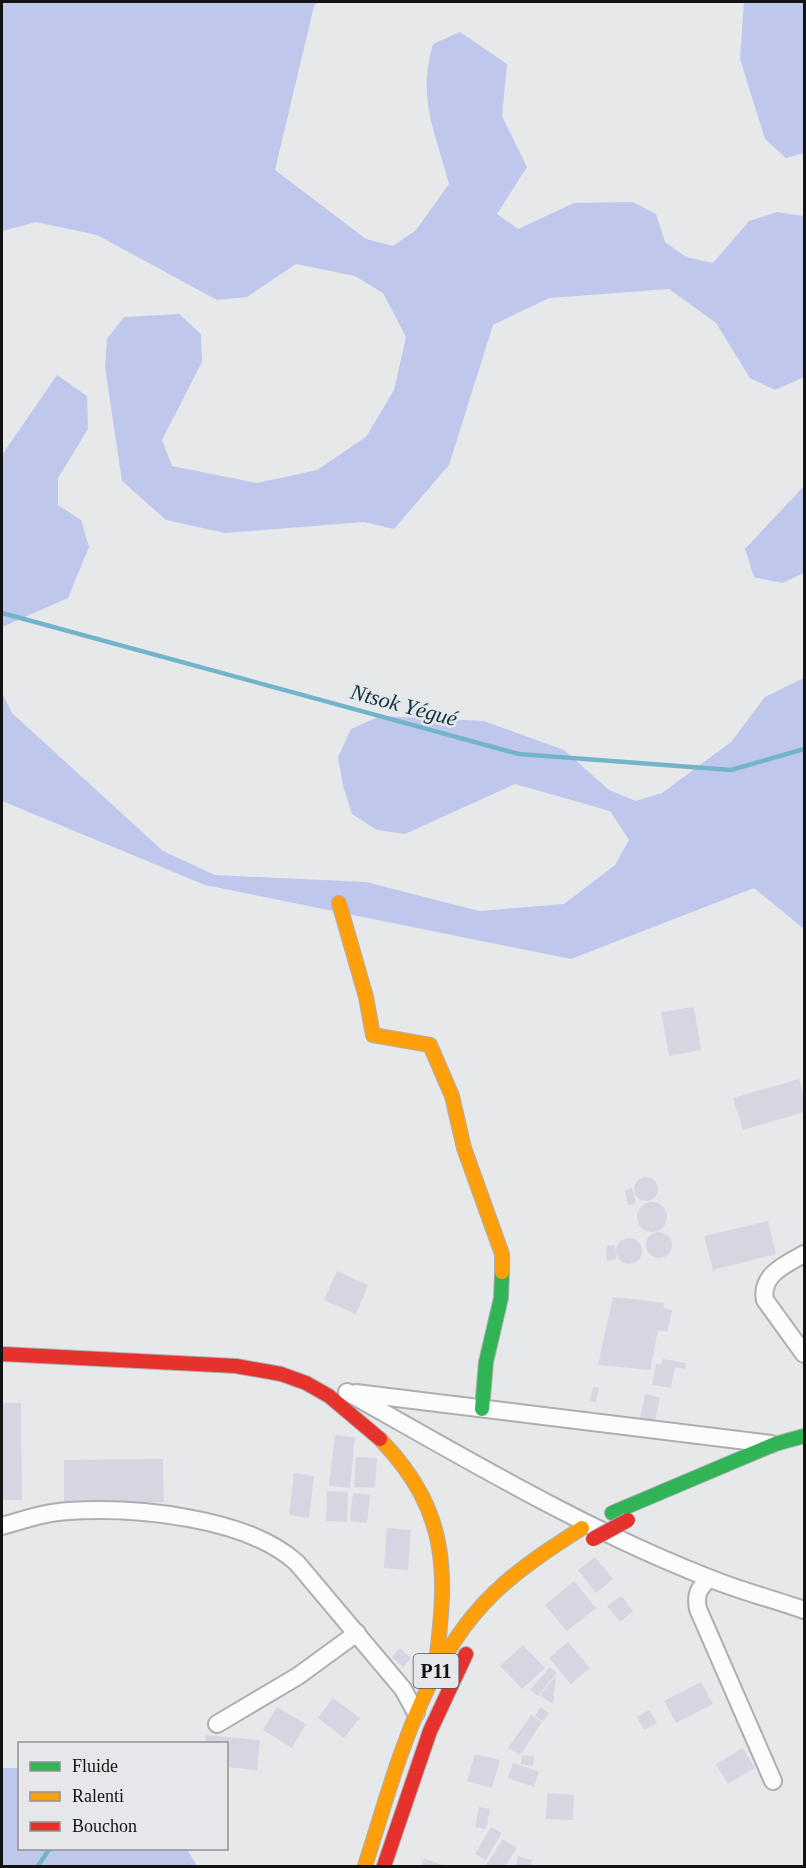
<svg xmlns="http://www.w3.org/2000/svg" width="806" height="1868" viewBox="0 0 806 1868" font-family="Georgia,serif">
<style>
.forest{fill:#c0c7ed}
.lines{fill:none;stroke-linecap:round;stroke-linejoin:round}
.stream{stroke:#72b5ca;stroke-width:4.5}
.building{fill:#d8d5e3}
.street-casing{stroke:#adaeb0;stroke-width:20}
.fast-casing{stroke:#adaeb0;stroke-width:16}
.slow-casing{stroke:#adaeb0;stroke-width:16}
.jam-casing{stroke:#adaeb0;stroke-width:16}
.street{stroke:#fbfcfc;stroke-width:16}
.fast{stroke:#30b455;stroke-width:14}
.slow{stroke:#ff9f0a;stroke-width:14}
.jam{stroke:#e5322d;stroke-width:14}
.jam-bridge-casing{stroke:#adaeb0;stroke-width:16;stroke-linecap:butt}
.jam-bridge{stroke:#e5322d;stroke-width:14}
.labels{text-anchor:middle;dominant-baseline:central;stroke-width:5;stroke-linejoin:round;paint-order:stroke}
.shield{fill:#e6e7eb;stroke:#525354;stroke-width:1.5}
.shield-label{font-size:20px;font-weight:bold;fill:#131314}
.water-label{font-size:22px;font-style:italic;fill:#093542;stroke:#e6e7eb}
</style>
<rect width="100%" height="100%" fill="#e7e8ea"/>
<g class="forest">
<path d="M2,2H318L314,6L275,170L366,239L393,246L416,230L449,184C435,130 417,100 433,44L460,32L507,64L502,116L527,167L497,214L518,229L574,203L633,202L656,214L665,242L686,257L713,263L749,221L777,212L804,216V377L775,390L750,378L716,323L669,289L549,298L493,325L449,465L394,529L364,522L225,533L166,520L122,481L105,367L107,339L124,317L179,314L201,334L202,362L162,440L172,466L257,483L317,470L366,437L394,390L406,337L383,293L355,276L296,264L247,297L217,300L97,235L36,222L2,231Z"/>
<polygon points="744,2 804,2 804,153 786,158 765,139 740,59"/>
<polygon points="57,375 87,396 88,429 58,478 58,505 81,520 89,547 68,598 2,627 2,455"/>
<polygon points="804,486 804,573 782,583 754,577 745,549"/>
<polygon points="804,678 804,929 754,888 571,959 205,885 2,801 2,693 12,713 163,851 215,875 366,882 479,911 564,904 615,865 629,840 610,811 515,784 405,834 377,830 352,814 343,786 338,757 351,729 380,716 484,721 564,750 609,790 636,801 662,793 731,742 765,697"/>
<polygon points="2,1768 19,1768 20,1848 187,1849 197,1866 2,1866"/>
</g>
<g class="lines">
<g class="stream">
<polyline points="2,613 519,754 731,770 804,749"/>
<polyline points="38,1866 50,1848"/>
</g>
</g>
<g class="building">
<polygon points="694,1007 701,1050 669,1056 661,1012"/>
<polygon points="799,1079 804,1097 804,1112 743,1130 733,1098"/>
<circle cx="646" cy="1189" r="12"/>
<polygon points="632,1188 636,1203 628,1205 625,1190"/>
<circle cx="652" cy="1217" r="15"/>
<polygon points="768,1221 776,1254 713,1270 704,1236"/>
<circle cx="659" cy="1245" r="13"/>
<circle cx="629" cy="1251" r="13"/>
<polygon points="615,1245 616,1260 607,1261 606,1246"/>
<polygon points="337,1271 368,1285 356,1314 324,1300"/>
<polygon points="613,1297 664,1303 663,1308 672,1310 667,1332 658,1330 650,1370 598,1365"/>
<polygon points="663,1359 686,1363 685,1369 675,1367 671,1388 652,1385 656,1364 661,1364"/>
<polygon points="593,1387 599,1388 596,1402 590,1401"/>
<polygon points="645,1394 660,1397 655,1421 640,1418"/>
<polygon points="2,1403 21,1403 22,1500 2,1500"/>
<polygon points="335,1435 355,1437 350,1488 329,1486"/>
<polygon points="356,1457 377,1458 375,1488 354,1487"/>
<polygon points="163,1459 164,1502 64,1503 64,1460"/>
<polygon points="294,1473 314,1476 309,1518 289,1515"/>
<polygon points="327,1491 348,1492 347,1522 326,1521"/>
<polygon points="353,1493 370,1495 367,1523 350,1521"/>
<polygon points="387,1528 411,1530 408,1570 384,1568"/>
<polygon points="595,1557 613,1579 596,1593 578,1570"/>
<polygon points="574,1581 596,1608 567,1631 545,1605"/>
<polygon points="621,1596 633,1611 620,1622 607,1606"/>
<polygon points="568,1642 590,1668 571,1684 549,1658"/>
<polygon points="523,1645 545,1668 522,1689 500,1666"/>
<polygon points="400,1648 411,1658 403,1667 392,1657"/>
<polygon points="550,1667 557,1673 538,1696 530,1690"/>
<polygon points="556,1676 553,1704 540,1695"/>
<polygon points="701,1682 713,1704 676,1723 664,1701"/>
<polygon points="333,1698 360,1718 344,1738 318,1718"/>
<polygon points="277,1707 306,1724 292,1748 263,1730"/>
<polygon points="540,1707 549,1713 543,1721 535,1716"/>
<polygon points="649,1710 657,1723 644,1730 637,1717"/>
<polygon points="531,1715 542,1722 520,1755 508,1748"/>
<polygon points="206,1735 260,1740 257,1770 226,1767 226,1744 205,1744"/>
<polygon points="743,1748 755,1768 728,1784 716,1764"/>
<polygon points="475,1754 500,1760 492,1788 467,1781"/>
<polygon points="522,1755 534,1756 533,1766 521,1764"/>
<polygon points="513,1763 539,1772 534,1787 508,1778"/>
<polygon points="547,1793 574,1795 573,1820 546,1819"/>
<polygon points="479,1807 490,1809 486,1829 475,1827"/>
<polygon points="491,1827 502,1833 486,1860 475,1854"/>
<polygon points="503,1839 517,1848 505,1866 489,1866 486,1865"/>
<polygon points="518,1856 532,1860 531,1866 516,1866"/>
<polygon points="424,1858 445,1866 421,1866"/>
</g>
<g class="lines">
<g class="street-casing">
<g id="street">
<path d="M804,1254C786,1264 760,1275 765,1300L804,1354"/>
<path d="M347,1392C465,1458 583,1529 709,1578C740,1591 773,1599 804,1610"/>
<polyline points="356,1393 771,1444"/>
<path d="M2,1526C23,1520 46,1512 69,1511C135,1507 247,1517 297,1563L403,1689L416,1713"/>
<path d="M709,1579C699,1588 695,1594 698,1609L773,1781"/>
<polyline points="217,1724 298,1676 357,1633"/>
</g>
</g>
<g class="fast-casing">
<g id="fast">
<polyline points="482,1409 486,1362 501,1298 502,1272"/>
<polyline points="612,1513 775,1444 804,1436"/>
</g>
</g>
<g class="slow-casing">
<g id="slow">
<polyline points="339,903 366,997 373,1035 430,1045 452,1096 464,1148 502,1254 502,1272"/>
<path d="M380,1439C452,1514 447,1575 435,1671"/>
<path d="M365,1866C395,1773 421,1663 494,1593C521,1567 551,1548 582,1528"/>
</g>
</g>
<g class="jam-casing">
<g id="jam">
<polyline points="2,1354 236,1366 281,1374 306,1383 329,1396 380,1439"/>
<polyline points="384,1866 430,1731 466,1654"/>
</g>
</g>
<use href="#street" class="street"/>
<use href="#fast" class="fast"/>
<use href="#slow" class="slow"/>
<use href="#jam" class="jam"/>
<g class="jam-bridge-casing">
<polyline id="jam-bridge" points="593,1539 628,1520"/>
</g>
<use href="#jam-bridge" class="jam-bridge"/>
</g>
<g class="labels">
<rect class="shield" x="413.5" y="1654" width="45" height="34" rx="4.5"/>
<g class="shield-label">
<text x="436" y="1671">P11</text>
</g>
<g class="water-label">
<text transform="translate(404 705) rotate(15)">Ntsok Yégué</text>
</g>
</g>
<rect width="806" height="1868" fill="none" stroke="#131314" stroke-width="6"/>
<rect x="18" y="1742" width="210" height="108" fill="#e6e7eb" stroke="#929295" stroke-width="1.5"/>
<rect x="30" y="1762" width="30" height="9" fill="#30b455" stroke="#929295" stroke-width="1.5"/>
<text x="72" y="1772" font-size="18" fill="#131314">Fluide</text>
<rect x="30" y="1792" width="30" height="9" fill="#ff9f0a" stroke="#929295" stroke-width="1.5"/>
<text x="72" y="1802" font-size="18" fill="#131314">Ralenti</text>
<rect x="30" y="1822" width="30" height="9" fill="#e5322d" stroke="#929295" stroke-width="1.5"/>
<text x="72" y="1832" font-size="18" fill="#131314">Bouchon</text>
</svg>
